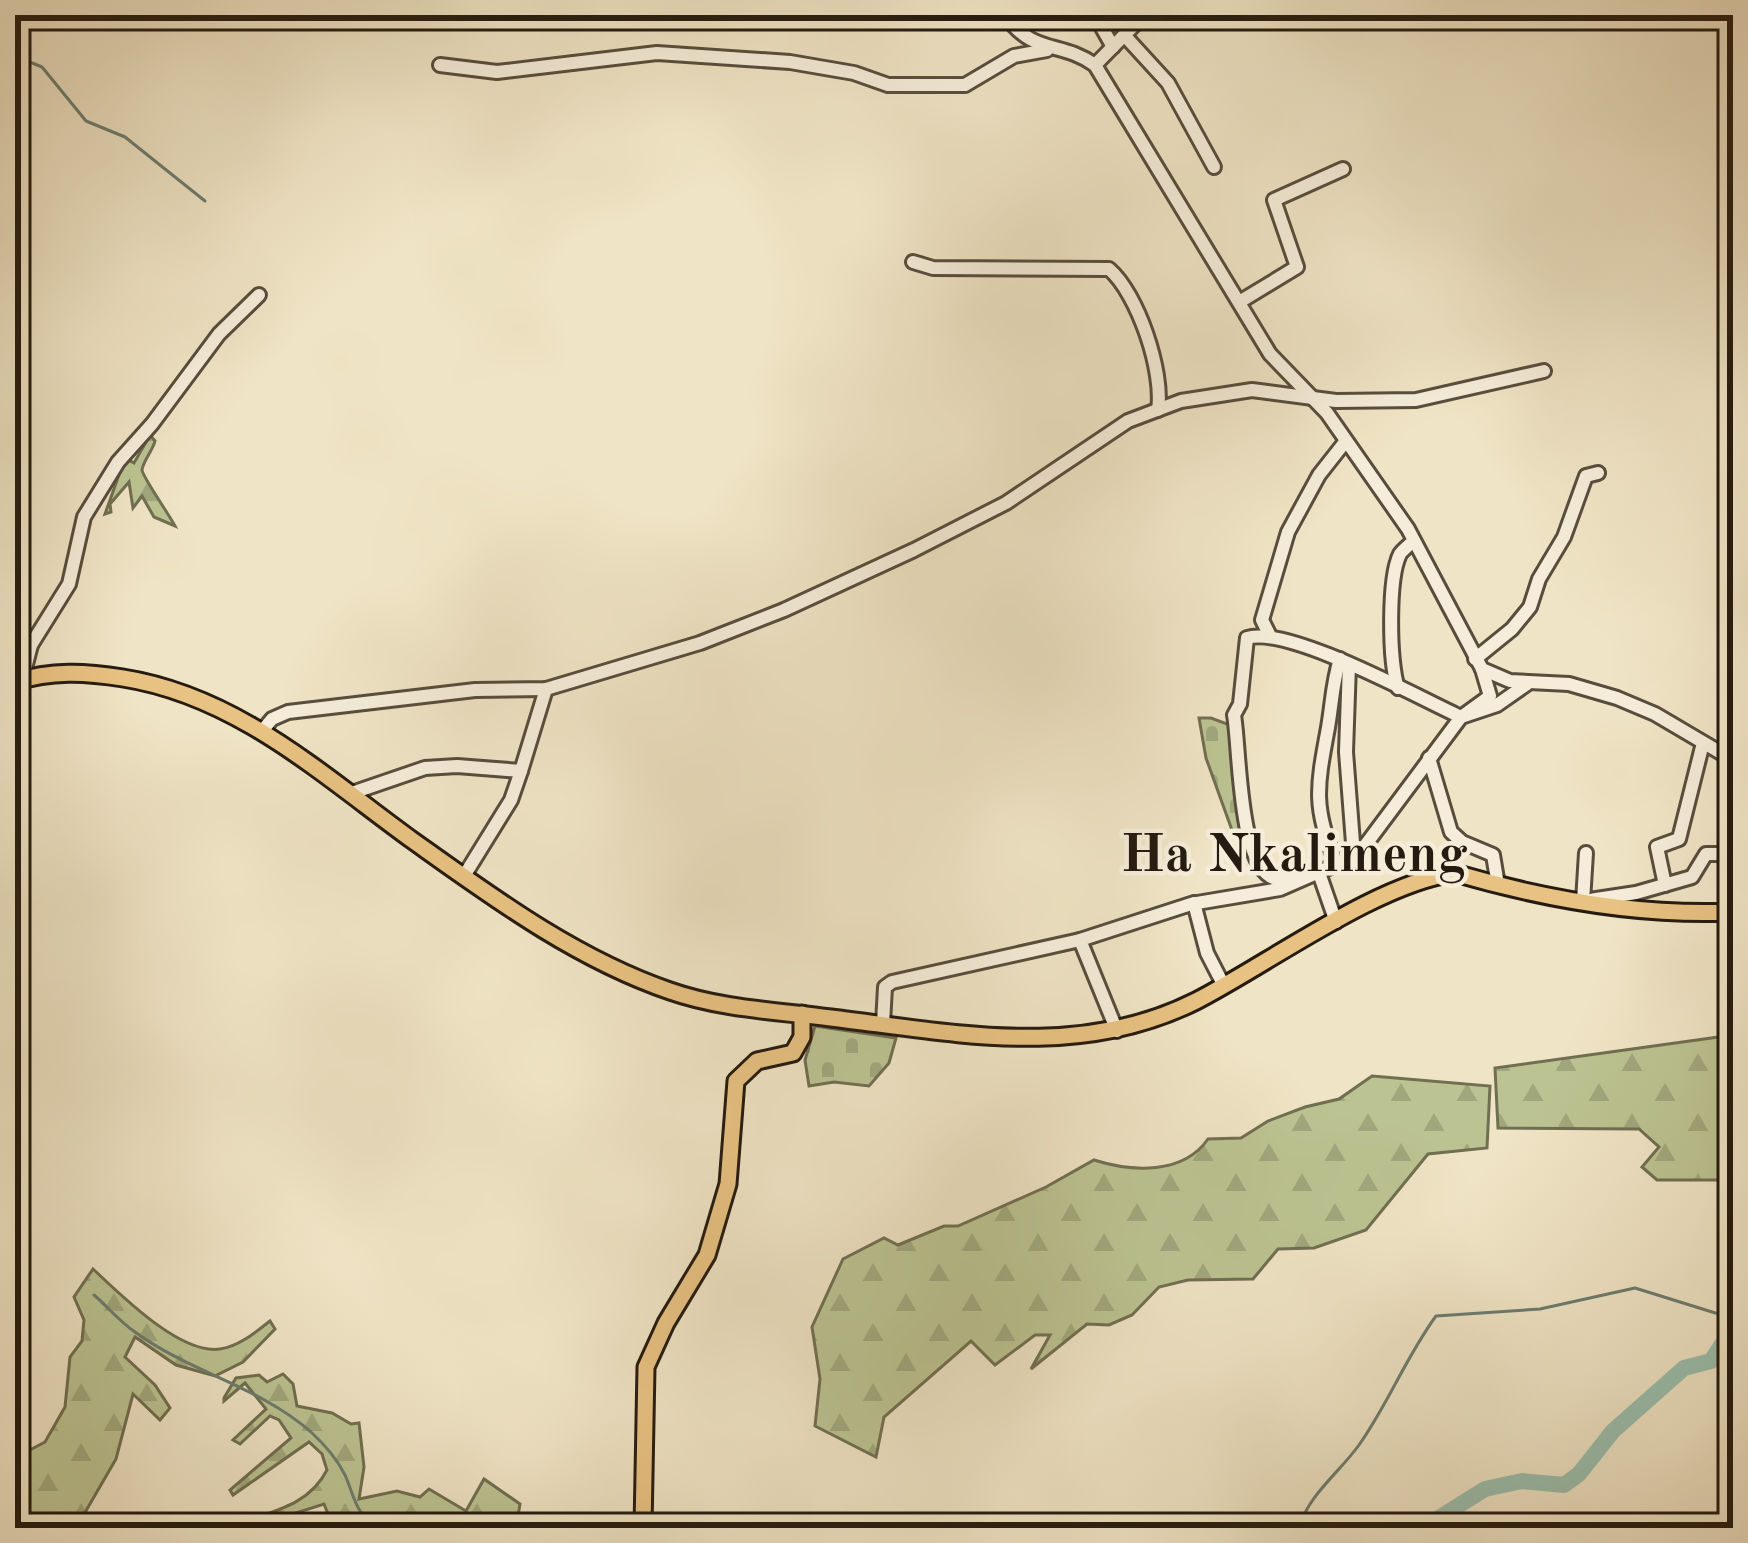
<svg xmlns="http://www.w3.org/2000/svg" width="1748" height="1543" viewBox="0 0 1748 1543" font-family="'Old Standard TT',serif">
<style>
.forest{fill:url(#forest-firs);stroke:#706f51;stroke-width:3}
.cemetery{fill:url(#cemetery-stones);stroke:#706f51;stroke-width:3}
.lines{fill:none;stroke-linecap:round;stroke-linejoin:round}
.stream{stroke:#6c7d6f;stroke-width:3}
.river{stroke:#9bbfae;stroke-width:16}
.minor-casing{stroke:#584d3d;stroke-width:18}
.major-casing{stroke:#251b10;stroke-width:21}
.minor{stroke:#f5edd9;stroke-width:12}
.major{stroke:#e8c282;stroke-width:15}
.labels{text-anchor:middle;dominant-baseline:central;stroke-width:9;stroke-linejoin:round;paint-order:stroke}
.quarter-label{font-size:54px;font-weight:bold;fill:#251b10;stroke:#f5edd9}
</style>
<defs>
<pattern id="forest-firs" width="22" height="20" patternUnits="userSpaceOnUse" patternTransform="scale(3)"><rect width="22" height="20" fill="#bcc392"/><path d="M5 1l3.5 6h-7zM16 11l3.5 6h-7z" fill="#a1a77d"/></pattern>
<pattern id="cemetery-stones" width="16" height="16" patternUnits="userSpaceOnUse" patternTransform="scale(3)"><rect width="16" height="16" fill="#bcc392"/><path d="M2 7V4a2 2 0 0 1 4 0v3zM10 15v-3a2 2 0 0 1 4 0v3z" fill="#a1a77d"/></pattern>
</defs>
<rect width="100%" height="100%" fill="#efe4c5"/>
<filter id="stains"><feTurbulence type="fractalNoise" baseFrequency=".00167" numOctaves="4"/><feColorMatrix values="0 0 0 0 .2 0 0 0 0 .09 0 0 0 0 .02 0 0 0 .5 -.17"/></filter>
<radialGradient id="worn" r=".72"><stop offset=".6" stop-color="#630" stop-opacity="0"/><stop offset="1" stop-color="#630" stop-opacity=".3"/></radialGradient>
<g class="forest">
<path d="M150,435L155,441C153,450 143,461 142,470C142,476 170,516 175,526L154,517L142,496L133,508L129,482L110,504L111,512L105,514L125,458L134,463Z"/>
<polygon points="1733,1035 1733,1180 1657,1180 1642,1167 1659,1147 1639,1129 1498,1128 1495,1068"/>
<path d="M1372,1076L1490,1086L1487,1148L1428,1154L1366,1230L1314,1248L1278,1249L1253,1279L1188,1280L1159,1287L1132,1315L1109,1325L1087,1324L1031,1369L1050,1335H1035L995,1365L971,1341L884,1417L876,1457L815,1426L820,1379L812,1327L843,1259L884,1238L898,1245L944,1226H958L1046,1187L1094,1160C1132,1172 1183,1175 1208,1139L1241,1138L1268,1121L1305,1107L1339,1099Z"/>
<path d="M93,1269C120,1294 180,1355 220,1349C238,1347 256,1332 270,1321L275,1329L243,1362L215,1376L176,1365L135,1337L125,1357L155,1385L170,1408L160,1420L133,1394L116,1459L76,1528H15V1458L45,1442L65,1407L70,1357L82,1341L84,1320L74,1297Z"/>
<path d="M283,1374L293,1384L297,1406L332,1413L351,1424L359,1423L364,1467L359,1499L397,1491L420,1497L429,1489L466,1511L484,1479L520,1504L516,1528H316L330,1519L324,1504L258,1525L255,1518C286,1508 312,1499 327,1470L322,1454L309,1442L233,1495L230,1490L291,1438L279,1420L270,1416L240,1444L233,1440L266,1409L245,1383L224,1401V1398L236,1378L259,1375L267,1382Z"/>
</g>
<g class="cemetery">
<polygon points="1199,718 1211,718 1230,725 1245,832 1233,833 1206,758"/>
<polygon points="815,1026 896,1038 889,1063 869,1086 834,1082 809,1086 805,1060"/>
</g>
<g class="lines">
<g class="stream">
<polyline points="15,48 25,60 42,67 86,121 125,137 205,201"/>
<path d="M94,1295C108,1307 120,1322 135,1332C191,1373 257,1385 311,1432C324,1444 337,1459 345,1475C355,1498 355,1513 377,1528"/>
<polyline points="175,1522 180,1528"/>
<path d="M1299,1528C1308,1495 1339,1473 1359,1445C1388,1404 1406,1357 1436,1316L1540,1309L1635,1288L1725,1316L1733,1335"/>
</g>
<polyline class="river" points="1423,1528 1485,1489 1522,1481 1564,1485 1579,1474 1613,1431 1684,1368 1711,1361 1733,1328"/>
<g class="minor-casing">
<g id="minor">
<path d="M1005,15C1034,56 1060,40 1095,65L1270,354L1327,413L1408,529L1482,669L1510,681L1569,684L1617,698L1655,714L1733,760"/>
<polyline points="1095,15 1113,47"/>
<polyline points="1125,36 1168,83 1214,167"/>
<polyline points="440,65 497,72 657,53 790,62 854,73 888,85 965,85 1014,56 1047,50"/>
<polyline points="1095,65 1144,15"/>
<path d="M913,262L933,268L1109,269C1138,294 1164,372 1158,410"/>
<polyline points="1241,301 1297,267 1274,200 1343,169"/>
<polyline points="15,625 31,645"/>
<polyline points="1270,636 1262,620 1288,532 1319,475 1345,442"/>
<polyline points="1475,659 1512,629 1530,607 1539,579 1564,537 1586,476 1598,473"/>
<polyline points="1349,664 1346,752 1354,856"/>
<polyline points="22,680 31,645 69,584 84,517 118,462 152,424 219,334 259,295"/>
<path d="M1398,688C1389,663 1388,578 1400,554C1401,552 1412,542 1414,541"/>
<polyline points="262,731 272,719 288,712 475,690 546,689 700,643 784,610 914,550 1006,503 1128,421 1181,401 1252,390 1336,401 1416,400 1544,371"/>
<polyline points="1429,758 1451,832 1462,842 1493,855 1498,885"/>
<polyline points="352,793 425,768 457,766 521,771 546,689"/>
<polyline points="1586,853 1583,901 1636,893 1692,877 1706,854 1733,854"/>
<path d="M1336,862C1313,809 1317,787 1327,733C1332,708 1332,684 1340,659"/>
<polyline points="1318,870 1336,922"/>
<path d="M1296,875C1293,876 1280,880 1277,879C1238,873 1240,748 1234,715L1240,704L1247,638C1288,625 1419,698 1461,717L1490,696L1482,669"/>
<polyline points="464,876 511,800 521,771"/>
<polyline points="1665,885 1657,847 1679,839 1703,743"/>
<polyline points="1194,903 1207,953 1224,986"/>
<polyline points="883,1024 885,987 892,982 1080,940"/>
<polyline points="1117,1031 1080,940 1191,904 1280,889 1358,855 1461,717 1497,705 1527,684"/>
</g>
</g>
<g class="major-casing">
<g id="major">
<path d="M15,682C51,670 86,672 123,678C237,696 321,774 412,840C492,897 576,959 670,991C721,1009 778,1011 831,1018C955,1033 1079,1060 1196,1001C1268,964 1379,882 1455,873C1544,899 1641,916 1733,912"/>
<polyline points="643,1528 646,1367 666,1323 707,1255 728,1184 736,1081 757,1061 793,1053 802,1037 802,1014"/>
</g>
</g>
<use href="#minor" class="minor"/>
<use href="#major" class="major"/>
</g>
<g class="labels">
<g class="quarter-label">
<text x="1294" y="857">Ha Nkalimeng</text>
</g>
</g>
<rect width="1748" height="1543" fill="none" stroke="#efe4c5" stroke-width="60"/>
<rect x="18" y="18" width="1712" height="1507" fill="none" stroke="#251b10" stroke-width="6"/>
<rect x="30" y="30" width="1688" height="1483" fill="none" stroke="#251b10" stroke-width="3"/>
<rect width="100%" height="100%" filter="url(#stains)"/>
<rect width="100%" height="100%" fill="url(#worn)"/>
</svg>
